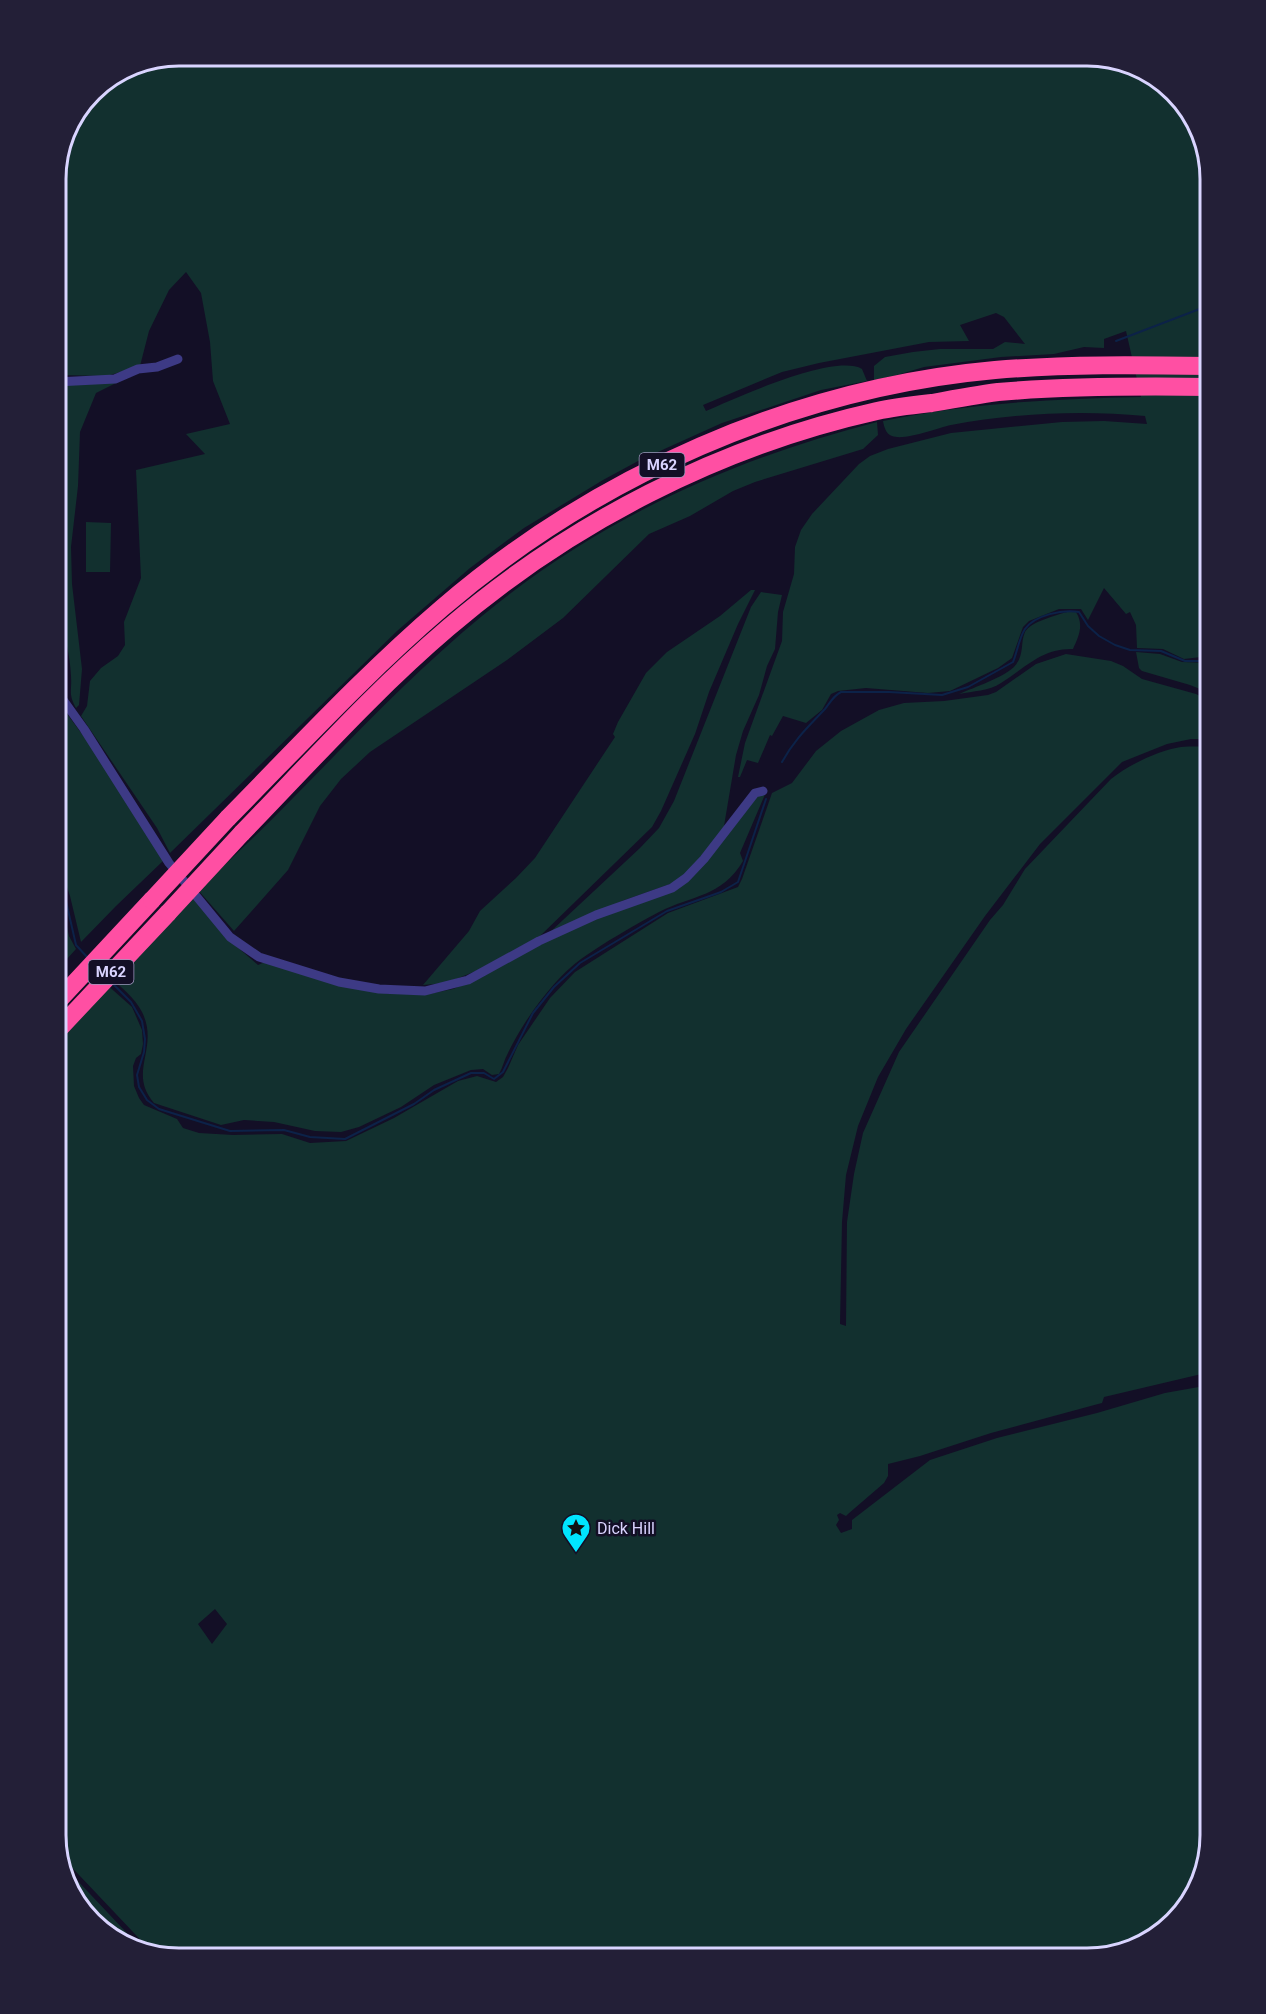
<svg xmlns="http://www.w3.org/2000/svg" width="1266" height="2014" viewBox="0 0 1266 2014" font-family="Roboto,sans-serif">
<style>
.green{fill:#12302f;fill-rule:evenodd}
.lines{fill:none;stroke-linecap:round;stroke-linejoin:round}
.stream{stroke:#0c2248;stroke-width:2}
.street{stroke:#3d3a85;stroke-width:9}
.highway{stroke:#ff4fa3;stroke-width:18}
.highway-bridge{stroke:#ff4fa3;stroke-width:18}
.labels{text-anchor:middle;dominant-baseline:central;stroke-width:5;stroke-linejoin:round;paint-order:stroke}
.shield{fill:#130f26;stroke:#9e99be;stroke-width:1.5}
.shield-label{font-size:15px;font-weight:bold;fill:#d9d4ff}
.poi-label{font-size:16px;fill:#d9d4ff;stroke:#130f26;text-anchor:start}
.rim{fill:none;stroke:#d9d4ff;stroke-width:3}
</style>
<rect width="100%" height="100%" fill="#130f26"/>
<g class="green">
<path d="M179,56H1095L1155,76L1198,124L1210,179V658L1201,657L1184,659L1163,649L1137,648L1136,625L1130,612L1126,614L1104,588L1088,620L1081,609H1059L1029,621L1023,627L1012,658L998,668L950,691L928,693L866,688L838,691L831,694L822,710L806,723L783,716L772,736L770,735L758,763L747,760L740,777H738L745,743L782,641L783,612L794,574L795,547L801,530L812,514L859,464L870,456L888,449L951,433L1062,422L1104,421L1147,424L1145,416C1082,410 1014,413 951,425C937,428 905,441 892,436C886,434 884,427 883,421C968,403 1054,399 1141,397L1126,331L1104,339V348L1084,347L1054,354L1001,357L924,367L897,375L874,380V366L885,357L913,352L940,349H993L1005,342L1025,344L1004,317L996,313L960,325L969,341L929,342L819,363L782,372L703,405L706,411C736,398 834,353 862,369L867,381L821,390L722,423L640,460L603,480L524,528L470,568L397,631L170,853L157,828L81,716L87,706L90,681L101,668L118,656L125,645L124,622L141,578L136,470L205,454L186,434L230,424L213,381L210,342L201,293L186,272L169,290L149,331L140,366L107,376L56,375V172L65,132L92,92L132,65Z"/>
<path d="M120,381L96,393L80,432L78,486L71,547L72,584L82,669L79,705L76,708C68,693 72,692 71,676C70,653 64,631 56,610V385Z"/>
<path d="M877,422L878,435L863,449L755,482L733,491L690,516L649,534L563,618L507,660L370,752L341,779L320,806L288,870L234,931L198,890C230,860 262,830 292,799C354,736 414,672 482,616C599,519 730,460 877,422Z"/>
<polygon points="86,522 111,523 110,572 86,572"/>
<polygon points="751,590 755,590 738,624 709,692 695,734 661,811 652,827 540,936 476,971 446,983 423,985 469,931 480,911 516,878 535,858 615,737 613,734 618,722 646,673 667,652 720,616"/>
<polygon points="761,592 782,595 778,612 775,649 767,666 759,695 743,731 736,755 723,832 690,872 673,883 622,901 548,934 640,848 659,828 674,801 751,607"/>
<path d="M1067,612H1076C1084,625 1079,636 1073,649C1042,648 1025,668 1001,683C989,691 973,691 959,694C975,687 1002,678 1014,667C1025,655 1020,643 1025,632C1030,622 1057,615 1067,612Z"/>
<polygon points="1136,652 1160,654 1182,662 1210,663 1210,693 1190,685 1142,671 1139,668"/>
<path d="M1066,654L1111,661L1123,666L1142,679L1196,694L1210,701V739H1191L1167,744L1122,762L1040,844L985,916L906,1029L878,1077L858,1126L846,1175L842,1222L840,1324L846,1326L847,1222L854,1174L863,1133L899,1052L990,920L1003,905L1025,869L1111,779C1128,765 1160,750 1181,747C1191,746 1201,747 1210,746V1372L1104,1397L1102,1403L1098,1404L991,1433L920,1456L888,1464V1476L884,1483L848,1514L846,1516L840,1513L837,1515L839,1520L836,1525L841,1533L852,1529V1520L930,1460L997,1438L1097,1413L1165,1393L1210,1385V1835L1190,1903L1142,1946L1087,1958H172L151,1951L62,1857L56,1835V1041L105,983L132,1007L142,1030L143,1044L141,1054L136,1058L133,1066L134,1086L139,1098L144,1105L177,1119L183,1128L199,1133L233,1135L282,1134L310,1143L346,1141L394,1118L458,1081L477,1076L496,1082L503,1077L508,1068L518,1045L550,998L575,972L668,913L738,887L742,879L772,793L792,783L816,751L841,731L879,710L904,703L944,701L988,695L996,692L1036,664ZM215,1609L227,1624L212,1644L198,1624Z"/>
<polygon points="56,699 107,768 164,860 116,906 81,942 70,896 56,854"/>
<path d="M766,792L740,853L743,861C722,897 692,895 659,912C633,926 605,942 581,959C554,978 522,1023 508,1053C504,1060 503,1067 499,1074L492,1075L483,1069L471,1070L434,1085L401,1107L359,1127L341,1132L315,1131L274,1122L244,1120L221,1125L154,1103C127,1072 160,1048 142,1012C135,998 122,988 110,977L191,896L228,939L258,965L265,962L389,994H429L453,989L470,982L546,940L612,911L673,889L753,798Z"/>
<polygon points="56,874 69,936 76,949 56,971"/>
<polygon points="62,1864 68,1874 74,1877 141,1948 111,1938 68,1890"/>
</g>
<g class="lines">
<g class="stream">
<polyline points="1116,341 1210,305"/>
<path d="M782,762C794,740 808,727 825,709C830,703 833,696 841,692H889L942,695L968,687L1013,662C1017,653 1019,638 1025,629C1035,615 1063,609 1079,612L1088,626L1099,636L1115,645L1130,650L1161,651L1185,661H1210"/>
<polyline points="56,868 63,888 76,945 87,957"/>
<polyline points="112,983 131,1002 142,1021 145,1039 144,1052 137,1075 139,1087 147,1100 159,1109 230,1131 284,1130 310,1137 345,1139 414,1104 434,1090 471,1073 484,1073 494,1079 503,1072 533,1013 554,987 580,963 667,911 721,892 738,882 766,799"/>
</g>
<g class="street">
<polyline points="56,382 115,379 138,369 157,367 178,359"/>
<polyline points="56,690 84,729 169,863 230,937 259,957 339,982 379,989 425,991 468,980 539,941 596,915 672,888 686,878 704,859 755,793 763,791"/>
</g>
<g class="highway">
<path d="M228,818C298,747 366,673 442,608C595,476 794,388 995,370C1067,364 1139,365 1210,366"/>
<path d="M242,833C309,764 374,691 448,628C570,523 720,446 877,411C895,407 914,405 932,403C954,399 976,395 998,392C1068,386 1140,386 1210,387"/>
<polyline points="56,1003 152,900"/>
<polyline points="56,1032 168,913"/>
</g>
<g class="highway-bridge">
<polyline points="152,900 228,818"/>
<polyline points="168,913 242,833"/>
</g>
</g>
<defs>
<g id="sight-pin" transform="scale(1.5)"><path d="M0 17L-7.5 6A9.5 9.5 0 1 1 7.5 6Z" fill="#00e5ff" stroke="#130f26"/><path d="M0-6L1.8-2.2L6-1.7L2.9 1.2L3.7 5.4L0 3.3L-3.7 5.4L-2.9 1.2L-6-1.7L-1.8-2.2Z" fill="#111"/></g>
</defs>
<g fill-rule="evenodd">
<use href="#sight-pin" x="576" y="1528"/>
</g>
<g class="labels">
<g class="shield">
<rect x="639.5" y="453" width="45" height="24" rx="4.5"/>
<rect x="88.5" y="960" width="45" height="24" rx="4.5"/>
</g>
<g class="shield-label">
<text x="662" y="465">M62</text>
<text x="111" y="972">M62</text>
</g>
<g class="poi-label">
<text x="597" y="1528">Dick Hill</text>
</g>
</g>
<path d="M0 0H1266V2014H0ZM179 66H1087A113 113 0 0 1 1200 179V1835A113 113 0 0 1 1087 1948H179A113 113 0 0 1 66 1835V179A113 113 0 0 1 179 66Z" fill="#231f37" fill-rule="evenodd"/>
<path class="rim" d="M179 66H1087A113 113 0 0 1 1200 179V1835A113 113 0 0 1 1087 1948H179A113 113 0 0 1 66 1835V179A113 113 0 0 1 179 66Z"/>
</svg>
